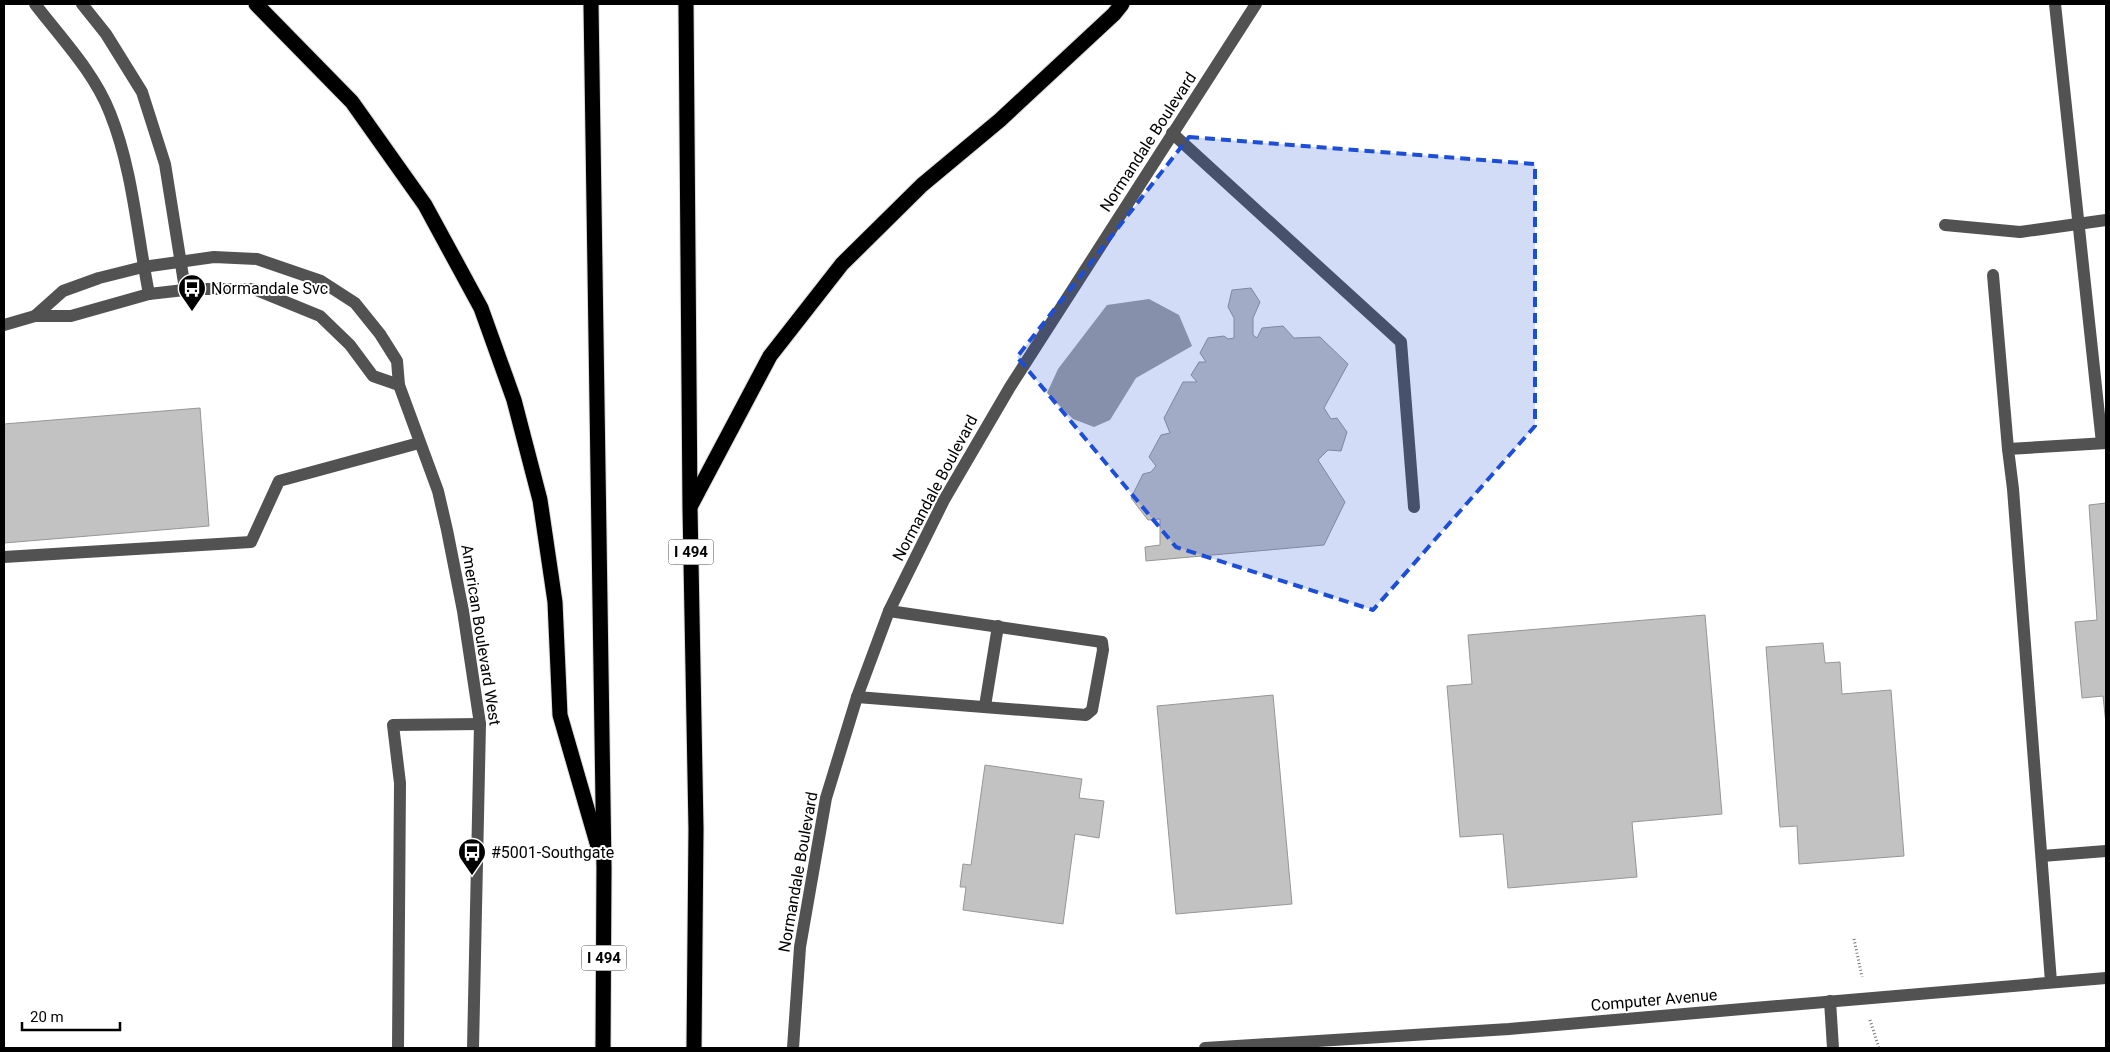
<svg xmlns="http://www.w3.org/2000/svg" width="2110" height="1052" viewBox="0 0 2110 1052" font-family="Roboto,sans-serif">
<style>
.water{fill:#a0a0a0}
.building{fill:#c2c2c2;stroke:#969696}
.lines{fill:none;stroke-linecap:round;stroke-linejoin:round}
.highway-casing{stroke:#dbdbdb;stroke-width:17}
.path{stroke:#747474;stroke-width:3;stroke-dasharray:1 2.5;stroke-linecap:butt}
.minor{stroke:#525252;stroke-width:12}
.highway{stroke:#000;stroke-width:15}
.marked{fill:#1d4ed8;fill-opacity:0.2;stroke:#1d4ed8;stroke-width:4;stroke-dasharray:10 6;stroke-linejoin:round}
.labels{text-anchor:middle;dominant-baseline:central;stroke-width:4;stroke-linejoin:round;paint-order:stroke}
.shield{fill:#fff;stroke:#4c4c4c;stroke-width:1}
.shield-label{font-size:15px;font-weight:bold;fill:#000}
.street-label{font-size:16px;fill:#000;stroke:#fff}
.poi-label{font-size:16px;fill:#000;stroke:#fff;text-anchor:start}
</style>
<rect width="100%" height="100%" fill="#fff"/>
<polygon class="water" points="1149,299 1179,315 1192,346 1136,378 1110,420 1094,427 1073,419 1047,393 1058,369 1107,305"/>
<g class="building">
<polygon points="1251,288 1260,302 1253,318 1253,335 1257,338 1262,328 1283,326 1294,338 1320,337 1348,364 1324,408 1331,419 1337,418 1347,432 1341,451 1328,450 1318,460 1345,502 1324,545 1146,561 1145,547 1160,545 1160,519 1148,520 1131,498 1143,474 1151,472 1156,466 1149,457 1161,435 1170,433 1164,418 1183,382 1197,382 1191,375 1199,362 1206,362 1200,353 1208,338 1224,336 1228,339 1234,338 1234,318 1228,307 1232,290"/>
<polygon points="200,408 209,526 4,543 4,424"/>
<polygon points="2106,503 2106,724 2103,696 2082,698 2075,622 2097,620 2089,505"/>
<polygon points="1705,615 1722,814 1632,822 1637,877 1508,888 1503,834 1460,837 1447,686 1472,684 1468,635"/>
<polygon points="1823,643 1825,663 1840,662 1842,694 1891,690 1904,856 1799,864 1797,826 1780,827 1766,647"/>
<polygon points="1273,695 1292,904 1176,914 1157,706"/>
<polygon points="985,765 1082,779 1079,798 1104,801 1099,838 1075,834 1063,924 963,910 966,887 960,887 963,864 971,865"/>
</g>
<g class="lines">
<g class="highway-casing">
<g id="highway">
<polyline points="256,4 352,102 425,205 481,308 514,400 540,500 555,602 560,715 599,850"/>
<polyline points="591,4 604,868 603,1048"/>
<polyline points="686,4 690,508 696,829 694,1048"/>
<polyline points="691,505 770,356 842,264 922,185 1000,120 1114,14 1122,4"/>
</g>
</g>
<g class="path">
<polyline points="1854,939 1862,977"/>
<polyline points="1870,1020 1879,1048"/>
</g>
<g class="minor">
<path d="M35,4C61,38 94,72 110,113C133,170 137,234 149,294"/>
<polyline points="82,4 106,34 142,92 165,164 185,289"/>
<polyline points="2055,4 2102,443"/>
<polyline points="1172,133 1401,342 1414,507"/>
<polyline points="1945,225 2020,232 2106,220"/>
<polyline points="1993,275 2008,449"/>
<polyline points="35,316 63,291 99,278 143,267 214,257 257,259 321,281 355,303 380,334 397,361 399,385 438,491 447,530 463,611 480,724 473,1048"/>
<polyline points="4,325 35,316 71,316 149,294 193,289 254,289 320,316 350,345 373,376 399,385"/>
<polyline points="4,557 251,542 279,481 419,443"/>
<polyline points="857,697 1086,715 1092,710 1103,650 1102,642 889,611"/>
<polyline points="985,706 998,626"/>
<polyline points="2042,856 2106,851"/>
<polyline points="2051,982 2013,489 2008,449 2106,443"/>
<polyline points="1830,1001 1833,1048"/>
<polyline points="398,1048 400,783 393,725 480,724"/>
<polyline points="793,1048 800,947 826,798 857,697 889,611 944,500 1010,387 1256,4"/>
<polyline points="1205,1048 1509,1029 2106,978"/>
</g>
<use href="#highway" class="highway"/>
</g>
<path class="marked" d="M1189,137L1535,164V426L1373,610L1176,547L1017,357Z"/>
<defs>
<g id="bus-pin" transform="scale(1.4375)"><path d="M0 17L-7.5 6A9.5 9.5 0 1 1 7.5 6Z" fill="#000" stroke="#fff"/><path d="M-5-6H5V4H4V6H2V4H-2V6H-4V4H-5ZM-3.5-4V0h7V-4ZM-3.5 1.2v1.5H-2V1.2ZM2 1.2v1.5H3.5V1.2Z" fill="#fff"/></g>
</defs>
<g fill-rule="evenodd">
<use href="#bus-pin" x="192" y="288"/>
<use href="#bus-pin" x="472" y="852"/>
</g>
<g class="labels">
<g class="shield">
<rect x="668.5" y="539.5" width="45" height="25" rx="4"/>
<rect x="581.5" y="945.5" width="45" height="25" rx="4"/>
</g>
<g class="shield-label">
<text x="691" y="552">I 494</text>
<text x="604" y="958">I 494</text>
</g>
<g class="street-label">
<text transform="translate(1148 142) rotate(-57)">Normandale Boulevard</text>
<text transform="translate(935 488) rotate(-62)">Normandale Boulevard</text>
<text transform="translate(481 635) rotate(81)">American Boulevard West</text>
<text transform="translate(798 872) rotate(-80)">Normandale Boulevard</text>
<text transform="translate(1654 1000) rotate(-5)">Computer Avenue</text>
</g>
<g class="poi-label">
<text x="211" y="288">Normandale Svc</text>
<text x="491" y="852">#5001-Southgate</text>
</g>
</g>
<rect width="2110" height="1052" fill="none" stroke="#000000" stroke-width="10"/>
<path d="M22 1022v8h98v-8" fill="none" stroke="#000000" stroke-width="2.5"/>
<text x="30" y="1022" font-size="15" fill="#000000" stroke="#ffffff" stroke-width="4" paint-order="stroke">20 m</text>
</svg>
